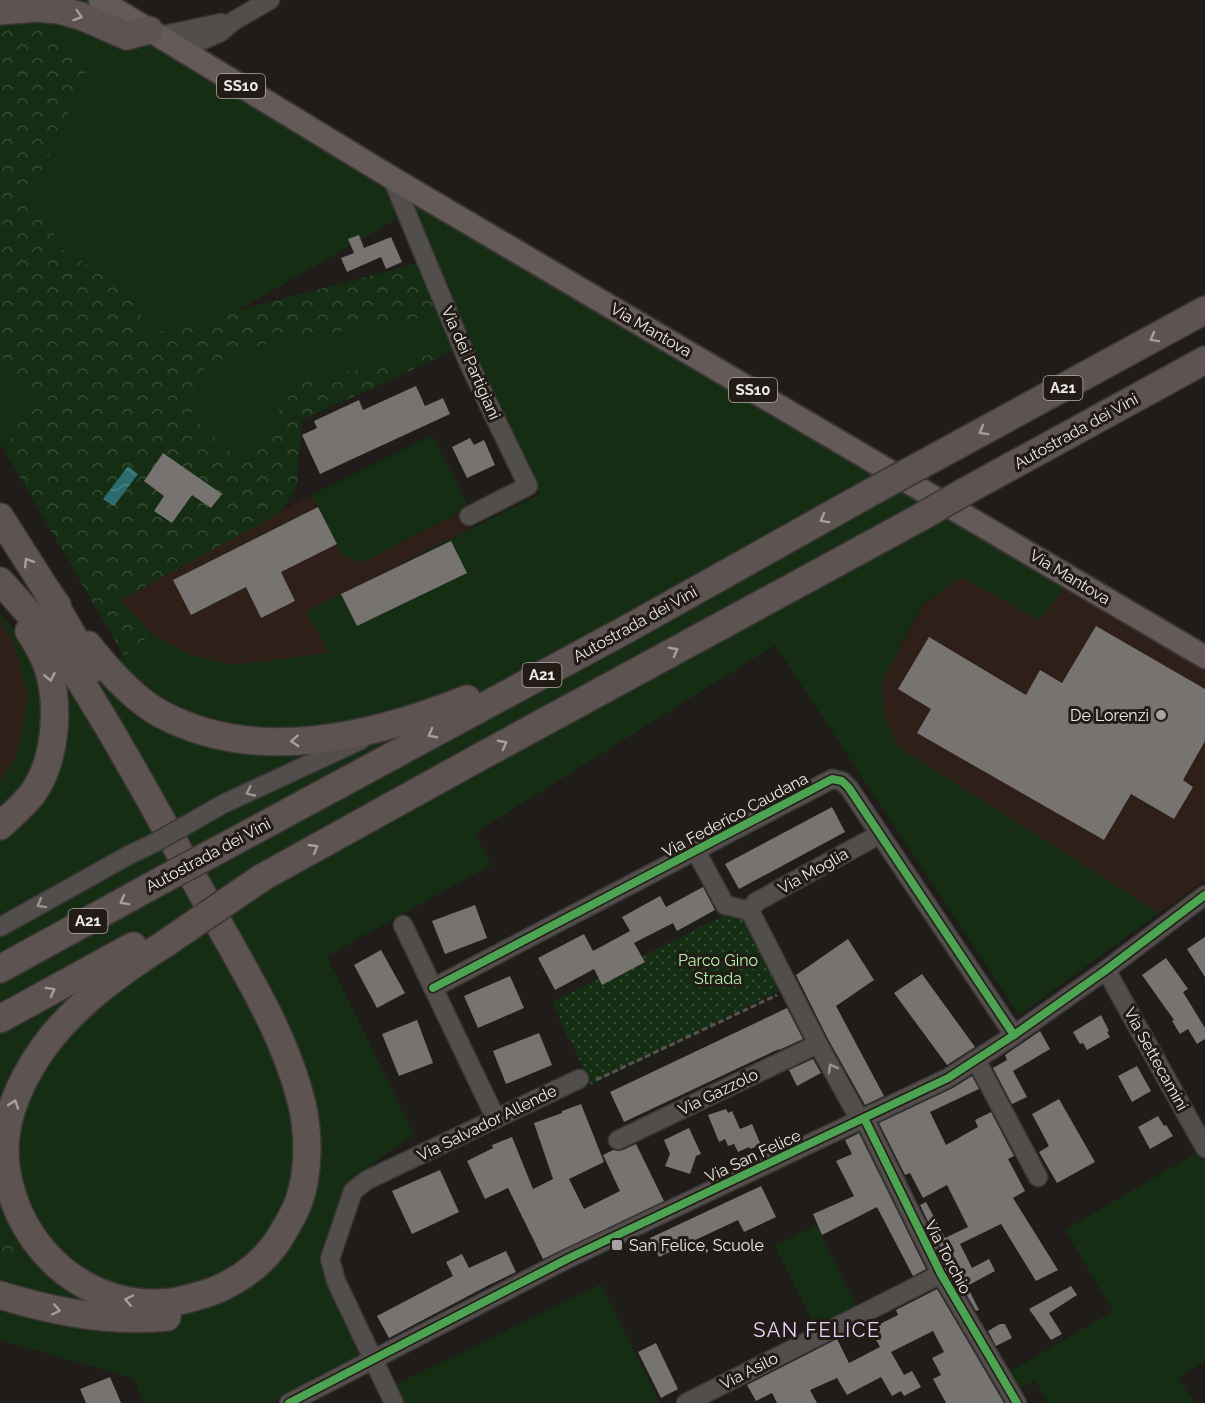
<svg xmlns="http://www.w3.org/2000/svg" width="1205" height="1403" viewBox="0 0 1205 1403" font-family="Raleway,sans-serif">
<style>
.commercial{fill:#2e1f18}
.grass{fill:#152d13}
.forest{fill:url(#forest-crowns)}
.park{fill:url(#park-dots)}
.water{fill:url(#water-waves)}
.building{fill:#767371}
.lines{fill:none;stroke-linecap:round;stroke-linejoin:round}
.minor-casing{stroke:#3b3736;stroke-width:21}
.major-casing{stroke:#3b3736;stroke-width:26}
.highway-casing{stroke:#3b3736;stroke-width:30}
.path{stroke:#565351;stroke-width:3;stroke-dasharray:6 3;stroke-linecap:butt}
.minor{stroke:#514e4c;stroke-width:18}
.major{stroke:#645b59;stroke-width:22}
.highway{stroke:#5d5351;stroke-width:27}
.minor-bridge-casing{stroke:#3b3736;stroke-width:21;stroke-linecap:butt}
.highway-bridge-casing{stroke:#3b3736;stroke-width:30;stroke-linecap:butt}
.minor-bridge{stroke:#514e4c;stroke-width:18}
.highway-bridge{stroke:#5d5351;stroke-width:27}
.cycleway-casing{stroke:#221b16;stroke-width:11}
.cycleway{stroke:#4ca352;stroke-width:8}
.oneway{stroke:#a69f9c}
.oneway2{stroke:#999592}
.poi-dot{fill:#a7a3a0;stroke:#221b16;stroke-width:2}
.labels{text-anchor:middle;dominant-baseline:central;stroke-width:6;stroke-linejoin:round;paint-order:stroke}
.shield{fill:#221b16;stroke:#b2ada9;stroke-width:1.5}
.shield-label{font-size:15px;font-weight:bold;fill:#f0ebe8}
.street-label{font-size:16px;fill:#f0ebe8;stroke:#221b16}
.poi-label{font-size:16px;fill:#f0ebe8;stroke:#221b16;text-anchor:end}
.park-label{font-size:16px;fill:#b1f4a9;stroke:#221b16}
.quarter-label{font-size:20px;letter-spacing:1.5px;fill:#e8d4fd;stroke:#221b16}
</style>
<defs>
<pattern id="forest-crowns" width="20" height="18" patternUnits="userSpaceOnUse" patternTransform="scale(1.5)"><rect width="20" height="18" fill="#152d13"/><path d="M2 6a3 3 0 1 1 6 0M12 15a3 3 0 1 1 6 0" fill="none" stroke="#374c35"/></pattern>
<pattern id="park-dots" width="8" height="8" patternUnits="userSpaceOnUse" patternTransform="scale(1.5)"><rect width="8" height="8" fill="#152d13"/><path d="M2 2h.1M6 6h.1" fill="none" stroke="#374c35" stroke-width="1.8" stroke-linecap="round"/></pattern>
<pattern id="water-waves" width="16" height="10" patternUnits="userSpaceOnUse" patternTransform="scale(1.5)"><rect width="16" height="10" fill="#2b6d6f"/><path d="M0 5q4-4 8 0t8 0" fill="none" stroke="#4a8284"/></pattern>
</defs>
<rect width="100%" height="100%" fill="#1f1c19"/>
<g class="commercial">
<polygon points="311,495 343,556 363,562 461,512 470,529 307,612 329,653 234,665 193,656 152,634 119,601"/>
<polygon points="961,577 1040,620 1065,587 1205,667 1205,881 1159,913 898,747 884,716 882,681 924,604"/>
<polygon points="0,617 16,649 28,697 18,752 0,782"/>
</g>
<g class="grass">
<polygon points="0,0 125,0 193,44 611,301 613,324 840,446 1065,587 1040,620 961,577 923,604 882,681 884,716 898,747 1159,913 1019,1015 775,645 475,833 491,865 327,956 414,1135 375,1162 351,1182 326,1259 370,1353 271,1403 144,1403 133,1378 0,1340 0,782 18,752 28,697 16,649 0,617 0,613 33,650 44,687 124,656 152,634 193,656 234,665 329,653 306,612 540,494 497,409 458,349 294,382 260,444 237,458 191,415 205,365 269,343 443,314 402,216 237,311 153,333 123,286 56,246 52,215 30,198 90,63 7,27 0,31"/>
<polygon points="0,355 33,399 4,450 0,444"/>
<polygon points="432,435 469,507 363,562 343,556 311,495"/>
<polygon points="1201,1150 1205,1157 1205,1361 1178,1378 1195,1403 1048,1403 1035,1380 1018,1390 1008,1373 1113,1311 1065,1230"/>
<polygon points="816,1225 858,1309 817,1330 775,1246"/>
<polygon points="601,1284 660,1403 405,1403 396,1384"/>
</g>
<g class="forest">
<polygon points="47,23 90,63 30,198 52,215 56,246 123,286 153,333 422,262 444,314 269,343 205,365 191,415 237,458 260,444 294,382 458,349 302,420 297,486 280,513 120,600 152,634 124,656 4,450 33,399 0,355 0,31 7,27"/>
<polygon points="0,1225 20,1259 0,1264"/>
</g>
<polygon class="park" points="742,906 788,986 591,1085 552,1002"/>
<polygon class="water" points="128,466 138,474 114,506 103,499"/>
<g class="building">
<polygon points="359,235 364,248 391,237 402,262 386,269 381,257 347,272 341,258 354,253 348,239"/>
<polygon points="416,386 425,406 443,398 450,414 320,474 302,435 317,428 314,421 359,400 363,410"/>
<polygon points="470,438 474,445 484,440 495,465 467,478 452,447"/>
<polygon points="163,453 222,494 211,508 192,495 172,523 154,511 164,496 144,481"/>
<polygon points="318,507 337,544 281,572 295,601 261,618 246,587 191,615 173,580"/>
<polygon points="451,541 467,573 357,626 341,594"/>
<polygon points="1096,626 1205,689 1205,741 1183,780 1193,787 1174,819 1131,794 1104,840 917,733 931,709 898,689 929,637 1026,695 1040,670 1062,683"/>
<polygon points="832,807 845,832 739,889 725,864"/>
<polygon points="703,887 715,910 677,931 673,923 634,943 645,962 602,985 594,969 555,990 538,958 584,934 593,951 630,931 622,917 660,896 666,907"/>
<polygon points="475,905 487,938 445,954 432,921"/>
<polygon points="1205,937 1205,977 1187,949"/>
<polygon points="848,939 874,980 836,1006 884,1096 865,1105 828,1039 796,975"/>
<polygon points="381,950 405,993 377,1008 354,965"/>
<polygon points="1166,958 1188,989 1183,992 1205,1028 1205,1039 1197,1044 1188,1029 1180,1034 1172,1021 1174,1020 1142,975"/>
<polygon points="922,974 975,1047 947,1065 894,993"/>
<polygon points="510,976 524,1008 478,1028 464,996"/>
<polygon points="787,1008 803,1039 779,1050 779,1049 624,1122 610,1092"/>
<polygon points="1101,1015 1109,1031 1107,1032 1110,1037 1087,1050 1083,1043 1080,1044 1073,1032"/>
<polygon points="417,1020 433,1063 399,1076 382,1034"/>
<polygon points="1040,1031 1050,1049 1013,1071 1027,1097 1012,1104 993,1068 1007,1060 1005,1055"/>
<polygon points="539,1033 552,1065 506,1084 493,1051"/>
<polygon points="813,1059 821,1073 797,1086 789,1070"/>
<polygon points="1137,1066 1151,1091 1132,1102 1118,1076"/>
<polygon points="972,1076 979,1089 930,1112 946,1145 978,1127 975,1120 991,1112 1014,1156 1008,1159 1025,1191 1013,1198 1058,1270 1036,1281 1001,1224 960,1244 972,1268 989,1259 995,1271 967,1286 979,1310 976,1311 951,1269 920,1205 926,1202 945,1238 968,1227 947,1185 923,1198 910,1173 905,1175 879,1123 953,1088"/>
<polygon points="1059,1099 1095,1162 1057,1183 1039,1152 1049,1146 1032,1114"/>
<polygon points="581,1104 604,1162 569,1179 584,1209 620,1191 603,1155 613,1150 618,1151 623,1150 636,1144 664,1201 543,1259 508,1188 485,1199 467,1161 493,1148 492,1145 512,1137 533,1189 553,1179 534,1123 562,1113 562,1111"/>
<polygon points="726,1109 728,1113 732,1111 740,1129 752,1124 761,1145 750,1149 749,1147 738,1152 734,1144 728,1146 725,1139 719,1142 708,1115"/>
<polygon points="1158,1116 1164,1126 1166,1125 1173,1136 1150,1149 1138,1127"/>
<polygon points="689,1128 701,1154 696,1156 690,1174 665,1166 670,1154 664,1140"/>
<polygon points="859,1133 926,1269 913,1276 877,1207 822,1235 813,1214 854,1196 836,1161 852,1154 845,1140"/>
<polygon points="440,1170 459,1212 412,1234 392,1191"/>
<polygon points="761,1186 776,1217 744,1232 738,1220 659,1257 650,1238"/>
<polygon points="506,1251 516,1272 489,1285 389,1338 377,1316 453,1276 446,1262 462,1254 469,1268"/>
<polygon points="1071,1286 1077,1295 1049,1313 1062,1334 1051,1340 1029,1309"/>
<polygon points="937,1289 1004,1403 946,1403 933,1379 941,1375 932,1358 944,1352 933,1331 891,1352 904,1375 912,1371 921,1387 904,1396 901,1391 892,1396 881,1377 847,1395 837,1378 810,1390 817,1403 777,1403 772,1393 756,1401 747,1385 837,1339 849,1363 880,1347 870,1329 898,1315 896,1310"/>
<polygon points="1000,1324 1005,1324 1012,1338 996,1346 988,1331"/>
<polygon points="656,1343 678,1389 661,1398 638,1352"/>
<polygon points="110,1377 121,1403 86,1403 80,1389"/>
</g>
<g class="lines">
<g class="minor-casing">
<g id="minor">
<polyline points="159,36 221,23"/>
<polyline points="181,49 219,33 235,20 270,0"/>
<polyline points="392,178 470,366 528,486 469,516"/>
<polyline points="188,824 223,804 361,740"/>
<polyline points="696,851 725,905 750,911"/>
<polyline points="750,911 818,1044 860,1120"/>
<polyline points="750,911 756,902 880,834"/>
<polyline points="403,925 496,1119"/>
<polyline points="0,927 129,855 156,842"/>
<polyline points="1106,970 1205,1148"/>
<polyline points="433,988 832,779 842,781 849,788 1014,1035"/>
<polyline points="976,1060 1038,1177"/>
<polyline points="864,1118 941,1274 1017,1403"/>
<polyline points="618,1140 818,1044"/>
<polyline points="289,1403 569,1258 948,1078 1014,1035 1106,970 1205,895"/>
<polyline points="394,1403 336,1281 330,1259 353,1191 367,1180 579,1079"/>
<polyline points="686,1403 941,1274"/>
</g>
</g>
<g class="major-casing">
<polyline id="major" points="100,0 392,178 1205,657"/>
</g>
<g class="highway-casing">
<g id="highway">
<polyline points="0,11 37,8 59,10 81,16 127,36 149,30"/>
<polyline points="921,465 1205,310"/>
<polyline points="964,492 1205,360"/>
<polyline points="0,517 47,591 57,605"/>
<path d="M0,581C21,604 41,626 60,651C78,675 93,702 109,728C146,791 181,855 216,919C249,978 286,1038 302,1104C309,1134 309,1172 299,1201C294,1215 286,1227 279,1239C260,1268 228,1289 194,1297C187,1299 180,1301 173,1302C106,1310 47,1273 19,1213C10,1192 4,1168 5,1145C7,1110 24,1075 44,1047C76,1003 121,972 166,943"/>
<polyline points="47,591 92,669"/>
<path d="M88,645C107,669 133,699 161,714C256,765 372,737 467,699"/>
<path d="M0,826C12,815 23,806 33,793C56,760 60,706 48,668C44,655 36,642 29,631"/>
<polyline points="207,856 627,629 875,490"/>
<polyline points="263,877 478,758 921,517"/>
<polyline points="0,969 175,873"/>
<polyline points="0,1019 133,946"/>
<path d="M0,1295C54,1312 110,1323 167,1317"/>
</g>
</g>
<polyline class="path" points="596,1080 777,995"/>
<use href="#minor" class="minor"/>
<use href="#major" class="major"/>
<use href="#highway" class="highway"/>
<g class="minor-bridge-casing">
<polyline id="minor-bridge" points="156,842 188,824"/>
</g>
<g class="highway-bridge-casing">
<g id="highway-bridge">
<polyline points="875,490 921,465"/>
<polyline points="921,517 964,492"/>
<polyline points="175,873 207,856"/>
<polyline points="166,943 263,877"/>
</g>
</g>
<use href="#minor-bridge" class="minor-bridge"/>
<use href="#highway-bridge" class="highway-bridge"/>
<g class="cycleway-casing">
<g id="cycleway">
<polyline points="433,988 832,779 842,781 849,788 1014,1035"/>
<polyline points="864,1118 941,1274 1017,1403"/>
<polyline points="289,1403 569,1258 948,1078 1014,1035 1106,970 1205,895"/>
</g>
</g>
<use href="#cycleway" class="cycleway"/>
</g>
<defs><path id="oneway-chevron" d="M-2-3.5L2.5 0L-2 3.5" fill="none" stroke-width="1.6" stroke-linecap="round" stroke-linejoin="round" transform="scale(1.5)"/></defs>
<g class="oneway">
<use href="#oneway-chevron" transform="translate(78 16) rotate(18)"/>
<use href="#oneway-chevron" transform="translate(1154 338) rotate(151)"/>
<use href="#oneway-chevron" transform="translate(983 431) rotate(151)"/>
<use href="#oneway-chevron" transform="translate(824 519) rotate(151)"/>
<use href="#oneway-chevron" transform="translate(28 562) rotate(-122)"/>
<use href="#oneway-chevron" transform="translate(674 651) rotate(-28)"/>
<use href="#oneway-chevron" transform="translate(50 677) rotate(79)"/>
<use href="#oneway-chevron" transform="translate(432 734) rotate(152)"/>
<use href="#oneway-chevron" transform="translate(295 741) rotate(177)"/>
<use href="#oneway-chevron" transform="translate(503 744) rotate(-28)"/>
<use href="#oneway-chevron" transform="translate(314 848) rotate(-30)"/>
<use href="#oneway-chevron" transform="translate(124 901) rotate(151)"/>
<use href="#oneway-chevron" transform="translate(51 991) rotate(-29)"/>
<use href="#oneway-chevron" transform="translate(14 1104) rotate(-71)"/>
<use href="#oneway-chevron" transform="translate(129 1300) rotate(-168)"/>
<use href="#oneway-chevron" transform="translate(56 1310) rotate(12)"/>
</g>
<g class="oneway2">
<use href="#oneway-chevron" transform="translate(250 792) rotate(155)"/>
<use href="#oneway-chevron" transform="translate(41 904) rotate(151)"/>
<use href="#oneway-chevron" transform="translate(832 1068) rotate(-119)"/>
</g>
<g class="poi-dot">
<circle cx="1161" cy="715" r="6"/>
<rect x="611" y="1239" width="12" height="12" rx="3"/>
</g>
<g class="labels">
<g class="shield">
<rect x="217" y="74" width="48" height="24" rx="4.5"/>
<rect x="1043.5" y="376" width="39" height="24" rx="4.5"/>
<rect x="729" y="378" width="48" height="24" rx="4.5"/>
<rect x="522.5" y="663" width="39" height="24" rx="4.5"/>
<rect x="68.5" y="909" width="39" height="24" rx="4.5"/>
</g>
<g class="shield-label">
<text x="241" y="86">SS10</text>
<text x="1063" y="388">A21</text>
<text x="753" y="390">SS10</text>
<text x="542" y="675">A21</text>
<text x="88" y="921">A21</text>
</g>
<g class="street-label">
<text transform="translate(651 330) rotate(30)">Via Mantova</text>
<text transform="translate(471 363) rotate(66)">Via dei Partigiani</text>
<text transform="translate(1076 431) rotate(-29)">Autostrada dei Vini</text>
<text transform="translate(1070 577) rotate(31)">Via Mantova</text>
<text transform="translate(635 624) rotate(-29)">Autostrada dei Vini</text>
<text transform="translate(735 815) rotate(-28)">Via Federico Caudana</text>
<text transform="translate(208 855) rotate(-28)">Autostrada dei Vini</text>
<text transform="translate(813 871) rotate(-29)">Via Moglia</text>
<text transform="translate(1156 1059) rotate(61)">Via Settecamini</text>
<text transform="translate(718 1092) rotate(-26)">Via Gazzolo</text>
<text transform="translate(487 1123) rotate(-26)">Via Salvador Allende</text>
<text transform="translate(753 1156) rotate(-25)">Via San Felice</text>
<text transform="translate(948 1257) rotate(62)">Via Torchio</text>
<text transform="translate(749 1371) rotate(-27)">Via Asilo</text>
</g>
<g class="poi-label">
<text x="1149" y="715">De Lorenzi</text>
<text x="629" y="1245" text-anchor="start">San Felice, Scuole</text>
</g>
<g class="park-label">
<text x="718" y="960">Parco Gino<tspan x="718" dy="18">Strada</tspan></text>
</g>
<g class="quarter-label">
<text x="817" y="1330">SAN FELICE</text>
</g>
</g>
</svg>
